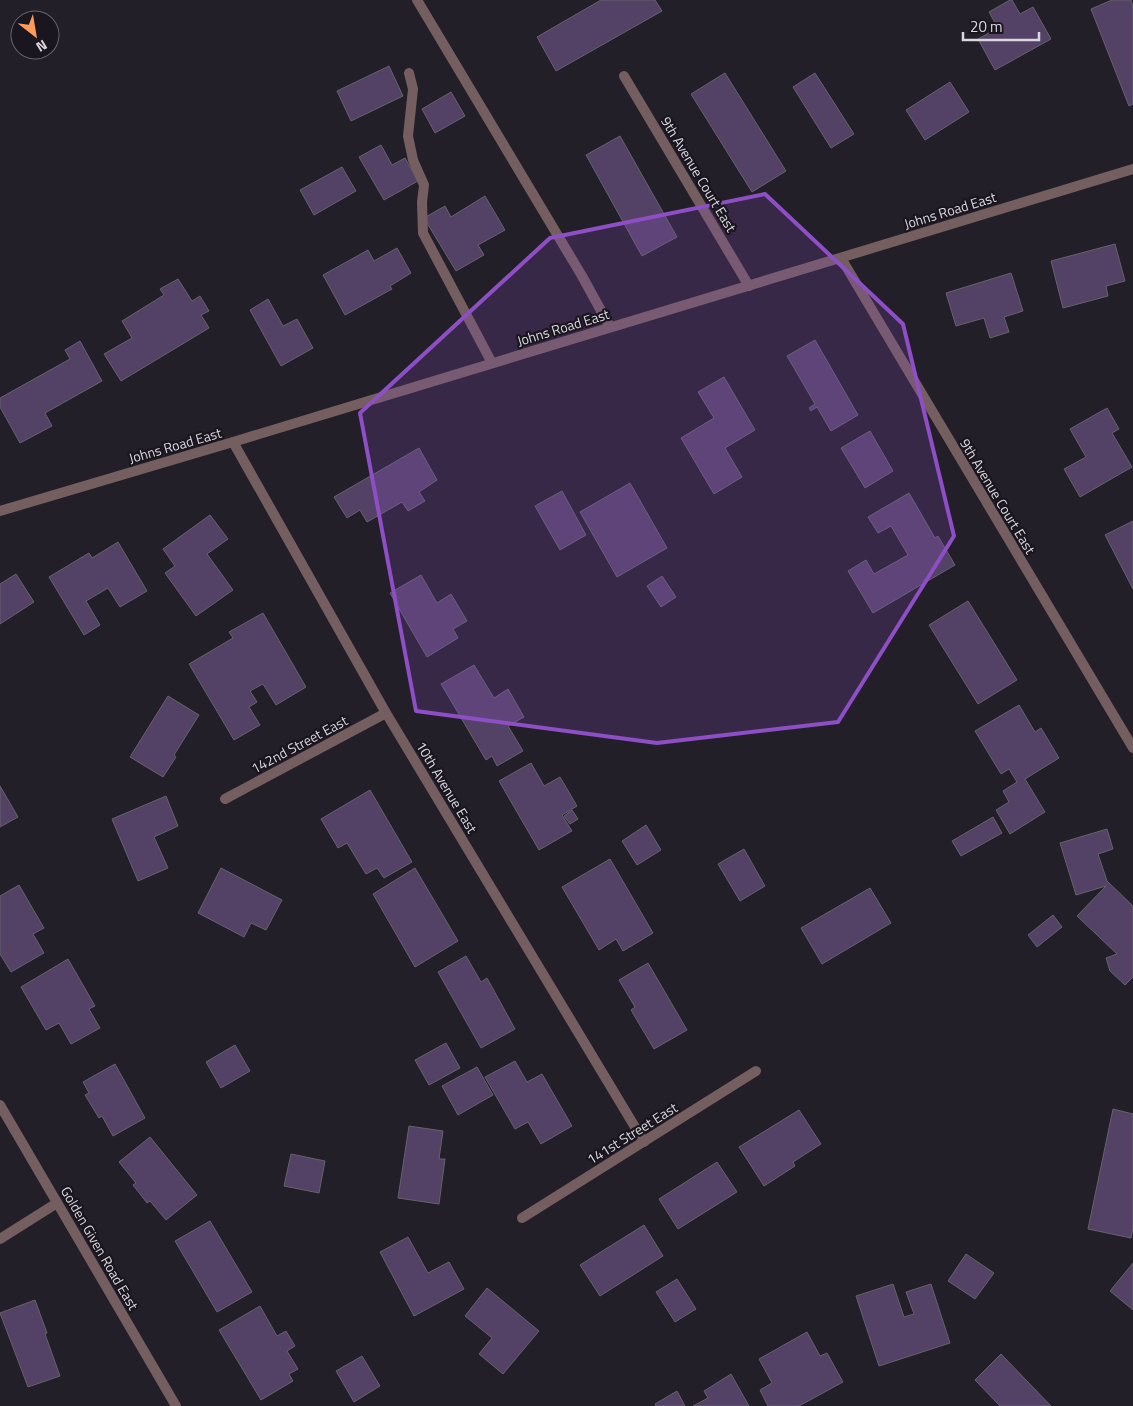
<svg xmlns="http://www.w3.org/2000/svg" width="1133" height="1406" viewBox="0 0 1133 1406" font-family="'Titillium Web',sans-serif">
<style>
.building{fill:#534166;stroke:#66626c}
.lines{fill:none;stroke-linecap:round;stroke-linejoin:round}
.service{stroke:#745e5f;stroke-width:10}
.minor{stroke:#745e5f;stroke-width:10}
.marked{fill:#8e4ec5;fill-opacity:0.2;stroke:#8e4ec5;stroke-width:4;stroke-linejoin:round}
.labels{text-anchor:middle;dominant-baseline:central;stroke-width:4.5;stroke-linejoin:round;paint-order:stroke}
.street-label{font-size:14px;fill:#dad8de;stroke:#1a161f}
</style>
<rect width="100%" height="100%" fill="#231f28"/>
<g class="building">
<polygon points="601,0 655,0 662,11 556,71 537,37"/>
<polygon points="1010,0 1012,0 1020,14 1033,7 1051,39 995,70 978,39 998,28 989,12"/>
<polygon points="1112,0 1131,0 1133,6 1133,104 1129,106 1091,9"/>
<polygon points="389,66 403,96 351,121 337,91"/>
<polygon points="725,73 786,171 752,192 691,94"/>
<polygon points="815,73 854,134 831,148 793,87"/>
<polygon points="950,82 969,112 925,140 906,110"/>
<polygon points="451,92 465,116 435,133 422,109"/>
<polygon points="620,136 677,237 642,256 586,155"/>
<polygon points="381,145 392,165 405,158 418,181 384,200 359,157"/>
<polygon points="342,167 356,191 314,215 300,190"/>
<polygon points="485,196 505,230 478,245 484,255 456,271 424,218 445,206 451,217"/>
<polygon points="1115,244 1125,281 1106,286 1108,296 1063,308 1051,261"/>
<polygon points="397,248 411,273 390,286 392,289 345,315 323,275 368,250 374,261"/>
<polygon points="1011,273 1023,311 1004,317 1009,332 990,338 984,318 956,326 946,293"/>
<polygon points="178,279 192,301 200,296 209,311 201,315 209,328 121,381 104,354 132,338 122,321 164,295 160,289"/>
<polygon points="268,299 283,326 297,319 313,348 281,366 250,310"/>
<polygon points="815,340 858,415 831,431 817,407 811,411 809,408 815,404 787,356"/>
<polygon points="80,341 102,381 45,413 52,426 20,443 0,407 0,398 70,359 65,350"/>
<polygon points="724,377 755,430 725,448 742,477 714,494 681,438 714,418 698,392"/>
<polygon points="1107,408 1119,429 1112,433 1132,467 1080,497 1064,469 1086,457 1070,429"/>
<polygon points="870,431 893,471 865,488 841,448"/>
<polygon points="419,448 437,480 419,492 425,501 408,511 402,502 367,522 360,510 347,518 334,497"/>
<polygon points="630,483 667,548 617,577 580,512"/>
<polygon points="562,491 586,535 560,550 535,506"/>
<polygon points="909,493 935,538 938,536 955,565 873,613 848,571 866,560 874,574 908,555 891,526 878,533 868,517"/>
<polygon points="210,515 228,539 207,554 233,590 196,616 165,573 175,566 163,549"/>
<polygon points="1133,521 1133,589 1105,535"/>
<polygon points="118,542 147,591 120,607 108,588 86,601 100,625 84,635 49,577 89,553 92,558"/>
<polygon points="16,574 34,602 0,624 0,584"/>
<polygon points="421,575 437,603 451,594 467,621 453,629 458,638 427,657 390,593"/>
<polygon points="662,576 676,597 661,607 647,586"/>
<polygon points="968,601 1017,680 978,704 929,625"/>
<polygon points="263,613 306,687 276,705 263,684 250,691 257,702 249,707 260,725 234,740 189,664 233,638 229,632"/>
<polygon points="474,665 494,698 508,689 524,717 508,726 523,751 497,766 492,756 486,760 441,684"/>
<polygon points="168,696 199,715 174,755 176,757 163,777 130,757"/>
<polygon points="1019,705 1035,732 1041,728 1059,758 1025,779 1045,812 1010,834 996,810 1009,802 1003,791 1017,782 1009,769 1001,774 975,731"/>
<polygon points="531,763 544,786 560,777 577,806 562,815 572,831 539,850 499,781"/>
<polygon points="0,786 18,817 0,827"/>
<polygon points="370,790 412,862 384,878 377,868 366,874 347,843 338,848 321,819"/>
<polygon points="166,796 178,826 154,837 168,868 138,881 112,819"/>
<polygon points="572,810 578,819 570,824 564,816"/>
<polygon points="993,817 1002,833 961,856 952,841"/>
<polygon points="646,825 661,850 637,865 622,841"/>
<polygon points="1107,829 1113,849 1098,854 1107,881 1133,906 1133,977 1125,985 1110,971 1106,958 1117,954 1077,916 1106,886 1076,895 1060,843"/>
<polygon points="744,849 765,886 740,901 718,864"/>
<polygon points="610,859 653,933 623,951 616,939 599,950 562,887"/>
<polygon points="221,868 282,900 266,930 251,923 244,937 198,913"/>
<polygon points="415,868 458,941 415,967 373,894"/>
<polygon points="19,885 44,928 33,934 44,953 11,972 0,954 0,896"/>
<polygon points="870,888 891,923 822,964 801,928"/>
<polygon points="1053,915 1062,927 1037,947 1028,935"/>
<polygon points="466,956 481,982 487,978 515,1029 481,1048 438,972"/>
<polygon points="68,959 95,1006 89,1009 100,1028 71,1044 59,1023 46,1030 21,987"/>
<polygon points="648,963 687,1030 654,1049 631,1010 635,1007 619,980"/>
<polygon points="446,1043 460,1068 429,1085 415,1060"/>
<polygon points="235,1045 250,1071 221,1088 206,1062"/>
<polygon points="515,1061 527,1082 542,1074 572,1126 541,1144 528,1122 515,1129 485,1077"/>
<polygon points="115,1064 145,1118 113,1136 102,1116 99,1118 85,1095 89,1093 83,1082"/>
<polygon points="477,1067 493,1095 458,1115 442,1086"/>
<polygon points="1113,1109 1133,1114 1133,1228 1131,1238 1088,1229"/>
<polygon points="799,1110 821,1144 793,1162 795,1166 764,1186 739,1147"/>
<polygon points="409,1126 443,1131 439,1159 445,1159 439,1204 398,1198"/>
<polygon points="150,1137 197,1195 166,1220 150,1201 147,1203 133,1185 136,1183 119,1162"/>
<polygon points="291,1154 325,1161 319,1193 284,1186"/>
<polygon points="717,1162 737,1192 678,1229 659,1199"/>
<polygon points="210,1221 252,1292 217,1312 175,1241"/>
<polygon points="644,1225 663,1256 600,1296 580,1265"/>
<polygon points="408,1237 428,1273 449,1262 464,1289 414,1316 380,1252"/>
<polygon points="966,1254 994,1273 975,1299 948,1281"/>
<polygon points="1133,1263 1133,1310 1110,1291"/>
<polygon points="677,1279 696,1309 675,1322 656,1292"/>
<polygon points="893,1284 904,1317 914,1314 906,1292 931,1284 950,1343 879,1366 856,1296"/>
<polygon points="487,1288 539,1331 503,1374 479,1354 492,1338 465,1316"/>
<polygon points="35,1300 47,1333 45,1334 60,1376 28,1387 0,1313"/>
<polygon points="260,1306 277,1336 286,1331 295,1346 287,1351 298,1369 289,1374 293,1381 261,1400 219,1330"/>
<polygon points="807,1332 820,1356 827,1353 843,1382 799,1406 768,1406 760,1390 772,1383 759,1359"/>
<polygon points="1001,1354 1051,1406 1000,1406 975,1380"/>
<polygon points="362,1356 380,1386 354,1402 336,1371"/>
<polygon points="731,1374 749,1406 693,1406 708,1398 704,1391"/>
<polygon points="677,1391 685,1406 656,1406 655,1404"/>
</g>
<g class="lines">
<g class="service">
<polyline points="417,0 582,276 610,327"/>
<polyline points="409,73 413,89 408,136 413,160 424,185 422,202 423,233 492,363"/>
</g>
<g class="minor">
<polyline points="624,76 749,286"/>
<polyline points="841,258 1133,748"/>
<polyline points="233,442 386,713 644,1142"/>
<polyline points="0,511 233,442 1133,169"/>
<polyline points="225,799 386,713"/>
<polyline points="0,1105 176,1406"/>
<polyline points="522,1218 756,1071"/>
<polyline points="0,1239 57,1203"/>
</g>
</g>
<path class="marked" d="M765,194L903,324L954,536L838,722L657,743L416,711L360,413L550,238Z"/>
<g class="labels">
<g class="street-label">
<text transform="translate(699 174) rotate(59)">9th Avenue Court East</text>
<text transform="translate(950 210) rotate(-17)">Johns Road East</text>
<text transform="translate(563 327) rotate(-17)">Johns Road East</text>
<text transform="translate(175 445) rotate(-16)">Johns Road East</text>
<text transform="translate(998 496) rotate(59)">9th Avenue Court East</text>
<text transform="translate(299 744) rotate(-28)">142nd Street East</text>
<text transform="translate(447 787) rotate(59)">10th Avenue East</text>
<text transform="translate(632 1133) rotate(-32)">141st Street East</text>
<text transform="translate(100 1248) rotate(60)">Golden Given Road East</text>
</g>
</g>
<g transform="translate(35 35) rotate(149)"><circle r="24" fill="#1a161f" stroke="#67646b"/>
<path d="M0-4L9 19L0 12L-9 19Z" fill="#fe9b59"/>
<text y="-8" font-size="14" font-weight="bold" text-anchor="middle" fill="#dad8de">N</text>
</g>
<path d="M963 32v8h76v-8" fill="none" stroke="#dad8de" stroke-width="2.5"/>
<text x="970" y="32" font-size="15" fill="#dad8de" stroke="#1a161f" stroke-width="4" paint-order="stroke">20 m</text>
</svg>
